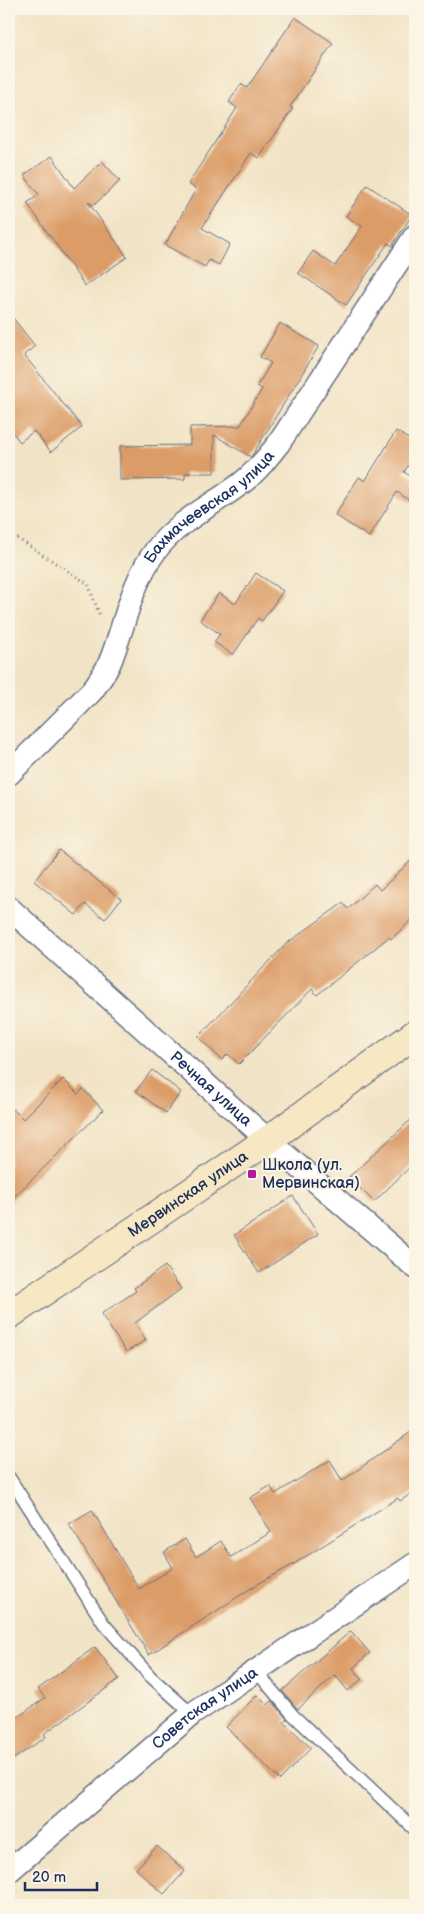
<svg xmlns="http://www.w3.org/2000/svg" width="424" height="1914" viewBox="0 0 424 1914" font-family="'Balsamiq Sans',sans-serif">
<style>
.building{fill:#db9c67}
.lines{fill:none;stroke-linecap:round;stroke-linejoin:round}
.lane-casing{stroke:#666e82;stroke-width:14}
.street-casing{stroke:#666e82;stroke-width:25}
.secondary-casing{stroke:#666e82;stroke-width:30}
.path{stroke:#666e82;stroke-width:3;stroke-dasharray:1 4;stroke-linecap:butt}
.lane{stroke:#fff;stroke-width:11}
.street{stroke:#fff;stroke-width:22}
.secondary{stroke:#f7e8c3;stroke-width:28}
.poi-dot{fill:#b5179e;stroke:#fcf5e5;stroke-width:2}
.labels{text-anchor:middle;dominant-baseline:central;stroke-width:4;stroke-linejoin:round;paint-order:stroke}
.street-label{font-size:16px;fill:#1b2f5e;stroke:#fcf5e5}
.poi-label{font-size:16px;fill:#1b2f5e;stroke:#fcf5e5;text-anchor:start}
</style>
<rect width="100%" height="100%" fill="#fcf5e5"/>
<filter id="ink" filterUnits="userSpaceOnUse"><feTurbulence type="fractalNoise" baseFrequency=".02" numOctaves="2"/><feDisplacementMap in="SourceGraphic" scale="10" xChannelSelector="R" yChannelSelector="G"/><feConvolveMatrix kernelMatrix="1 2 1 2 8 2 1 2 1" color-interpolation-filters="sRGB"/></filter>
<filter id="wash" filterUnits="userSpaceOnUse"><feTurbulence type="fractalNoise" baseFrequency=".0096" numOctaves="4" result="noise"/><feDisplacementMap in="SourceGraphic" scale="20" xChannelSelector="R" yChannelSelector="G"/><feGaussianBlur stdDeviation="1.12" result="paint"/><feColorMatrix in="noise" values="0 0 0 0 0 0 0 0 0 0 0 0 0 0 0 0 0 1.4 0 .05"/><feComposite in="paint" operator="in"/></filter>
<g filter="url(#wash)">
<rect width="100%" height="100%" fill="#f1e3c5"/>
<g id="blocks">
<g class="building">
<polygon points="295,17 333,43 290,107 293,108 259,158 251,153 202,228 230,244 219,265 209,260 205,267 165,245 196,189 188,184 237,108 229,102 241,84 247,88"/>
<polygon points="52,156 74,188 102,161 120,181 94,205 88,202 127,257 85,286 27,203 39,195 24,175"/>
<polygon points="367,185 412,215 392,246 388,243 346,305 298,273 313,251 335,266 362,226 346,216"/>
<polygon points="9,313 35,346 24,355 82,427 51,452 34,431 20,442 9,428"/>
<polygon points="280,323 319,346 251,457 214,435 214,473 185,473 185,479 120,480 120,446 190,445 190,427 240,426 262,389 257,386 271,363 260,357"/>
<polygon points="396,431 415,443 415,455 404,472 415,479 415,504 397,492 369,537 335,515 359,477 365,481"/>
<polygon points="256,573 283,591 262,621 258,618 233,655 214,642 220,634 200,620 219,593 235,604"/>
<polygon points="59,850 121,899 105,919 85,904 76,915 34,881"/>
<polygon points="415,857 415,917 391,939 389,937 317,995 312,989 239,1064 228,1054 222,1060 198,1037 286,944 343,903 348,909 375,884 380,890"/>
<polygon points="152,1070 181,1092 166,1113 136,1091"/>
<polygon points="63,1079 78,1094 83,1089 103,1110 9,1202 9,1105 23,1119"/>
<polygon points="415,1116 415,1162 374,1202 349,1177"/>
<polygon points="293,1196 318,1234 259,1273 234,1235"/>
<polygon points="165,1266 181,1289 135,1323 146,1340 126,1352 101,1314 136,1291 134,1288"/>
<polygon points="415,1429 415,1491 400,1501 398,1498 294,1564 256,1585 149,1655 69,1524 92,1510 139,1589 173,1568 164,1552 185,1539 196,1557 221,1541 231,1557 271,1532 250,1498 270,1486 275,1494 330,1460 342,1481"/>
<polygon points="351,1631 370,1653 353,1668 362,1679 348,1691 335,1675 298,1709 282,1691"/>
<polygon points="95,1647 119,1679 44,1734 46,1737 9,1762 9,1723 45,1698 38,1689"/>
<polygon points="257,1695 267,1705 272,1701 287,1719 284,1722 311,1748 280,1780 226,1727"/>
<polygon points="157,1846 185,1871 164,1894 136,1869"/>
</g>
</g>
</g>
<g filter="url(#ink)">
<use href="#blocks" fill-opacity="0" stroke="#666e82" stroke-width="1"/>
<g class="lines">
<g class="lane-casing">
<g id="lane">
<polyline points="9,1477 104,1624 150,1676 192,1714"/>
<polyline points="255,1670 293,1715 415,1830"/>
</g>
</g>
<g class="street-casing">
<g id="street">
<path id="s1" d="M9,774L92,691C98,682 106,672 110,662C125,625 131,583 156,550C180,519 214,505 243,482C257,471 268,457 279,443L415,236"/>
<path id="s2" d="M9,908L268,1140L415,1267"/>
<path id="s3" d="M9,1871L192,1714L415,1564"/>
</g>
</g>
<g class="secondary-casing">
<g id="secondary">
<path id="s4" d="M9,1315L268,1140L415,1034"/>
</g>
</g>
<polyline class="path" points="9,533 88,584 100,616"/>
<use href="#lane" class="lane"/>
<use href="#street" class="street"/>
<use href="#secondary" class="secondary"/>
</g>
</g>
<rect class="poi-dot" x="247" y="1169" width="10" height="10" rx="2.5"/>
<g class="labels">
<g class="street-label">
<text stroke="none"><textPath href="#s1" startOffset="342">Бахмачеевская улица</textPath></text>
<text stroke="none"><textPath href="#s2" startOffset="271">Речная улица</textPath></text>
<text stroke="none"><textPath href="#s4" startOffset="216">Мервинская улица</textPath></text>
<text stroke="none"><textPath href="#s3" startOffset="255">Советская улица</textPath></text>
</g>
<g class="poi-label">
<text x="262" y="1165">Школа (ул.<tspan x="262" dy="18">Мервинская)</tspan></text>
</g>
</g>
<rect width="424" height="1914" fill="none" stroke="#fcf5e5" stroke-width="30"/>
<path d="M25 1882v8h72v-8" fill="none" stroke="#1b2f5e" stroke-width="2.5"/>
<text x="32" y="1882" font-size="15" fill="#1b2f5e" stroke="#fcf5e5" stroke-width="4" paint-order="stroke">20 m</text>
</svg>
